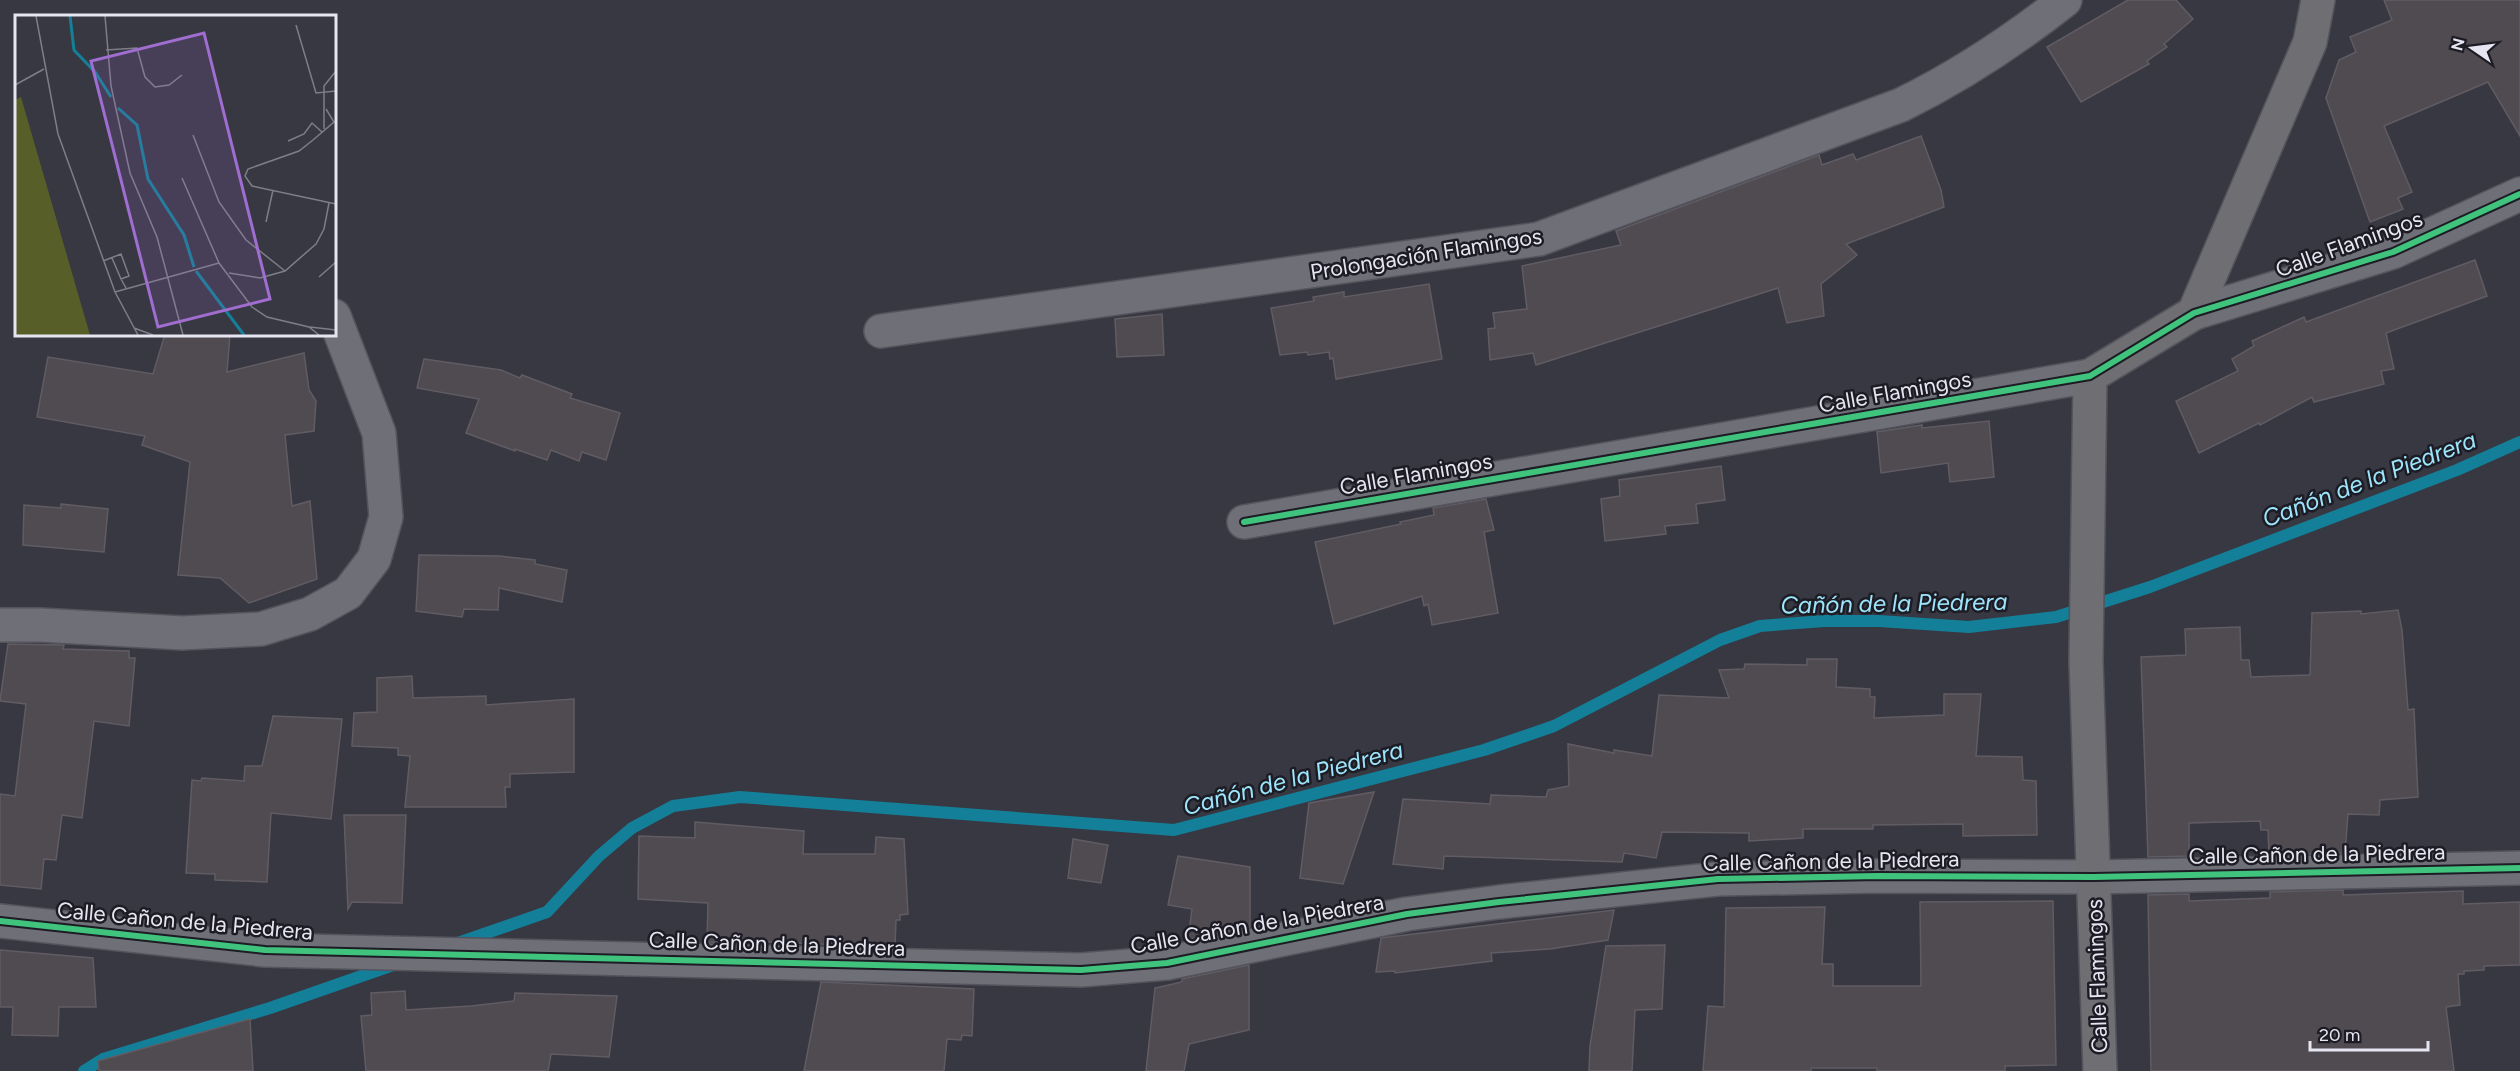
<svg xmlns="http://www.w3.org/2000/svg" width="2520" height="1071" viewBox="0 0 2520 1071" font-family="Figtree,sans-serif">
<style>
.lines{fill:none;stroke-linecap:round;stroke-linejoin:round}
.stream{stroke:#137f98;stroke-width:12}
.building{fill:#4f4b51;stroke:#615c63;stroke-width:1.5}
.street-casing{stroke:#54545d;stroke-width:36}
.secondary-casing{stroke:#54545d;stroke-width:36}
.street{stroke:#6f6f78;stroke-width:33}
.secondary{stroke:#6f6e72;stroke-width:33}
.cycleway-casing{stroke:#1d1c25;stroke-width:10}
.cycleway{stroke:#40c37c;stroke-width:6}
.labels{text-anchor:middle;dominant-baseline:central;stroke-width:5;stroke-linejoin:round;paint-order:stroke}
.street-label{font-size:22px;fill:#e6e6f2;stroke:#1d1c25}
.water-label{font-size:24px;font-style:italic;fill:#9ce5fb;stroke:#1d1c25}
.inset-river{fill:none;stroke:#137f98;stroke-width:3}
.inset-road{fill:none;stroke:#7e7e88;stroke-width:1.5}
.view{fill:#a06dd1;fill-opacity:0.15;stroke:#a06dd1;stroke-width:3}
.inset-edge{fill:none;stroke:#e6e6f2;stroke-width:3}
</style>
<rect width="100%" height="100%" fill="#383842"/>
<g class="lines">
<g class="stream">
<polyline points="455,944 547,912 599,856 632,828 673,806 740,797 1174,830 1484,750 1554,726 1720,640 1760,626 1824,621 1879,621 1969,627 2056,617 2150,587 2457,470 2520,442"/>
<polyline points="84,1071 103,1059 270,1008 396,964"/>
</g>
</g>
<g class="building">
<polygon points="2128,0 2176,0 2193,19 2164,44 2167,47 2147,61 2149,64 2081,102 2047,47"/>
<polygon points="2384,0 2520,0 2520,136 2488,82 2384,126 2412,192 2398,198 2403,209 2370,222 2326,98 2339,60 2356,52 2350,37 2392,20"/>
<polygon points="1921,136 1941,190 1944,207 1846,244 1857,255 1821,284 1824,316 1787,323 1778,288 1536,365 1533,353 1490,360 1488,329 1495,328 1493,313 1527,309 1522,266 1621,245 1616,231 1819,155 1822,165 1853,154 1856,160"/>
<polygon points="2475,260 2487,296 2386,333 2394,369 2381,371 2384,384 2314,402 2312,397 2260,425 2259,423 2199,453 2176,401 2238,371 2232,359 2254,346 2252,341 2304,317 2306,322"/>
<polygon points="1429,284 1442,359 1336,379 1333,358 1330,359 1329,352 1308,355 1307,352 1280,355 1271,308 1314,301 1313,297 1344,292 1344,297"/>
<polygon points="1162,314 1164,355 1117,357 1115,319"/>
<polygon points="165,334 230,334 227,372 304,353 309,390 316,401 314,431 285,435 292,506 310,501 317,579 249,603 220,578 178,575 190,462 142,445 145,436 37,417 48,357 153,374"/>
<polygon points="424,359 501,370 520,378 522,375 572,394 570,398 620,413 606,460 582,452 579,461 551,450 547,460 515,449 515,451 466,433 479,399 417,388"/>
<polygon points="1989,421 1994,477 1950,482 1948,463 1881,473 1877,432 1922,425 1922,428"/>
<polygon points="1721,466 1725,500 1696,504 1698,523 1665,526 1666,534 1605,541 1601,499 1620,496 1619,480"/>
<polygon points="1486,499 1494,530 1484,532 1498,613 1432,625 1428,604 1424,606 1422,596 1334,624 1315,542 1401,524 1400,522 1434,515 1433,508"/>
<polygon points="61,504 108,509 104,552 23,545 24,505 61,508"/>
<polygon points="419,555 500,556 535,560 535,564 567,570 562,602 499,588 498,610 464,609 462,617 416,611"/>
<polygon points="2398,610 2402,630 2408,710 2414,709 2418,797 2380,800 2379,815 2348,814 2345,853 2269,855 2268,830 2261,830 2260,821 2189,823 2189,856 2148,857 2141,657 2186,655 2185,629 2240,627 2241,660 2249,660 2251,677 2310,675 2312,613 2361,611 2361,614"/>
<polygon points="8,644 64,645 63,649 129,651 129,658 135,658 129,726 94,721 82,818 62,815 56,860 44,859 41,889 0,885 0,794 15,796 26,704 0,701"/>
<polygon points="1807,659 1837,659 1836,687 1870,689 1870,697 1875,697 1874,718 1944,715 1944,694 1981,694 1976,756 2022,757 2023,780 2036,781 2037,835 1963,836 1963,824 1873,825 1873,829 1803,829 1803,838 1749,841 1749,833 1662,832 1656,858 1624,853 1622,862 1444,856 1443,869 1393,864 1403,799 1490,804 1491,795 1546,797 1548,790 1569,786 1568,744 1614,753 1614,750 1652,756 1659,695 1729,698 1719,670 1744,669 1745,664 1807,665"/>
<polygon points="412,676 413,698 486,696 486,705 574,699 574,772 510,774 510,787 505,787 506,807 405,807 410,756 398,755 398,748 352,746 354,713 377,712 377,678"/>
<polygon points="273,716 342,719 331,819 271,813 267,882 215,880 215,874 186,873 192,780 201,781 202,778 244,781 245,766 262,766"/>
<polygon points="1374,792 1343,884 1300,878 1309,803"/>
<polygon points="344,815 406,815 402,903 352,902 348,909"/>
<polygon points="695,822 804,831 803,854 875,854 876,837 904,839 908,914 900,915 900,920 896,920 895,947 742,941 742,943 707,942 708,903 638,899 639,836 695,838"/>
<polygon points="1073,839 1108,845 1101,883 1068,878"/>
<polygon points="1178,856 1250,867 1250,927 1188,940 1192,909 1168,905"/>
<polygon points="2343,890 2343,895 2463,891 2463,904 2520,902 2520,965 2484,966 2484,970 2464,971 2464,974 2458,974 2460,1005 2446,1007 2454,1071 2151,1071 2148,895 2189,894 2189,901 2270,898 2270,892"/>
<polygon points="2053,901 2056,1065 2005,1066 2005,1071 1877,1071 1877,1068 1811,1068 1811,1071 1703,1071 1708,1006 1724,1007 1726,908 1825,907 1822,964 1833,964 1833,986 1921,986 1920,902"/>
<polygon points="1614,910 1608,940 1550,949 1491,953 1492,961 1395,973 1395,971 1376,972 1381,938"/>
<polygon points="1665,945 1662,1009 1635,1010 1632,1071 1589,1071 1590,1046 1606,946"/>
<polygon points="0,950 93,958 96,1007 59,1007 58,1036 12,1035 13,1007 0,1007"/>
<polygon points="1249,965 1249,1030 1189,1044 1184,1071 1146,1071 1155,988 1182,982 1182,979"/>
<polygon points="821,982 974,989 972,1036 962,1035 961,1040 947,1039 944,1071 804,1071"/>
<polygon points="405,991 406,1010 471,1006 514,1001 515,993 617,996 609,1057 551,1054 548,1071 366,1071 361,1016 372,1015 371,993"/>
<polygon points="250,1019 253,1071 99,1071 98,1061"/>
</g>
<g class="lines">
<g class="street-casing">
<g id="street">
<polyline points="2194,313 2393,252 2520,194"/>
<path d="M881,331L1539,239L1901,105C1960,76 2013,41 2065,0"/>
<polyline points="1244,522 2090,376"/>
<polyline points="0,625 40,625 182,633 261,629 310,614 348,593 374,559 386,517 379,433 334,316"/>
<polyline points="0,921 265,950 1081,970 1167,963 1407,914 1499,902 1718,879 1878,876 2094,877 2520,868"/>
</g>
</g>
<g class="secondary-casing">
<polyline id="secondary" points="2100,1071 2086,661 2090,376 2194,313 2310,42 2318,0"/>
</g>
<use href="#street" class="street"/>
<use href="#secondary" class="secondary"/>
<g class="cycleway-casing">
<g id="cycleway">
<polyline points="1244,522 2090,376 2194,313 2393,252 2520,194"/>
<polyline points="0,921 265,950 1081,970 1167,963 1407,914 1499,902 1718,879 1878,876 2094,877 2520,868"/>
</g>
</g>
<use href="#cycleway" class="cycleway"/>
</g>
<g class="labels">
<g class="street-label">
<text transform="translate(2349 244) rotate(-20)">Calle Flamingos</text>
<text transform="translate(1426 254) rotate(-9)">Prolongación Flamingos</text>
<text transform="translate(1895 392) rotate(-10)">Calle Flamingos</text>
<text transform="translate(1416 474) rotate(-10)">Calle Flamingos</text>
<text transform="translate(2317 854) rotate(-1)">Calle Cañon de la Piedrera</text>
<text transform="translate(1831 861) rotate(-1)">Calle Cañon de la Piedrera</text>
<text transform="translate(185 921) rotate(5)">Calle Cañon de la Piedrera</text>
<text transform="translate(1257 924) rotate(-10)">Calle Cañon de la Piedrera</text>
<text transform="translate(777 944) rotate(2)">Calle Cañon de la Piedrera</text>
<text transform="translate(2097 976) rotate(-92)">Calle Flamingos</text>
</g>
<g class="water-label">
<text transform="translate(2369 479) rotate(-21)">Cañón de la Piedrera</text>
<text transform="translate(1894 603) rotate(-1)">Cañón de la Piedrera</text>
<text transform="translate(1293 778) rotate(-15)">Cañón de la Piedrera</text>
</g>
</g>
<g transform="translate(15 15)">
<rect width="321" height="321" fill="#383842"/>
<path d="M6,82L75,320H0V85Z" fill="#575e28"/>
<path class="inset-river" d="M55,1L59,35L80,57L96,82M103,93L122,110L133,164L169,220L179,252M181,256L229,320"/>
<path class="inset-road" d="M21,1L43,119L100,277L123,320M90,1L96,71L115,158L142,222L168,320M281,10L301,78L321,76M91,35L122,33L130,62L140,72L154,70L167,60M0,70L29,54M311,94L319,107L298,125L284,136L233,154L230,161L237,171L321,189M309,114V71L321,56M178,120L204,187L231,225L270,256M273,126L289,119L297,108L307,117M167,163L204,248L237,292L252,302L294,312L304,320M251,207L258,175M97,243L106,264M88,246L106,239L114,261L106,264L111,273M214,258L245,263L270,256L301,229L309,214L314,188M304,262L321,247M100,277L204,248M295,312L321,315M119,313L138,320"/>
<path class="view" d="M189,18L255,284L143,312L76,46Z"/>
<rect width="321" height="321" class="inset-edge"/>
</g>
<g transform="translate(2472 48) rotate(284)" stroke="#1d1c25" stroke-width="4.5" paint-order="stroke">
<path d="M0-4.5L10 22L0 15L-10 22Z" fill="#e6e6f2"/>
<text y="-9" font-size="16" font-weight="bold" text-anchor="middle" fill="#e6e6f2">N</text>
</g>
<path d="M2310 1041v9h118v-9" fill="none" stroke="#e6e6f2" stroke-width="3"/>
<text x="2319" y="1041" font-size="18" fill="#e6e6f2" stroke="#1d1c25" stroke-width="4.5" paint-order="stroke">20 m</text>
</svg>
